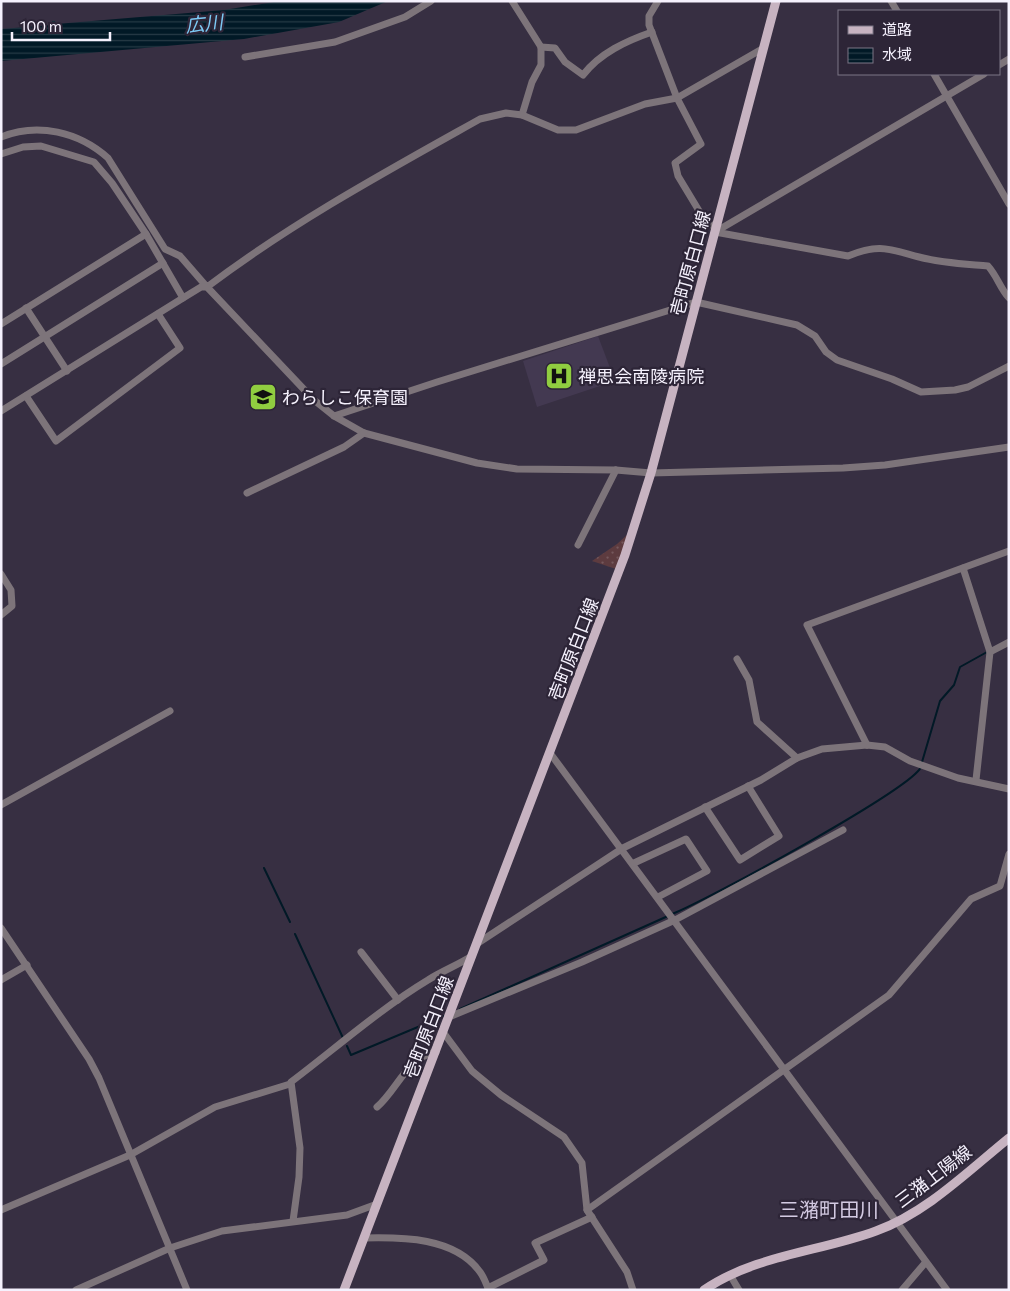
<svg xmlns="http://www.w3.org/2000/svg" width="1010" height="1291" viewBox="0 0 1010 1291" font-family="Commissioner,'Noto Sans JP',sans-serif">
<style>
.built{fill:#433951}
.grass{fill:url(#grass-dots)}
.water{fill:url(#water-rules)}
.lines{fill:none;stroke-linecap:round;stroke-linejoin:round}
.stream{stroke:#011926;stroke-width:2}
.minor{stroke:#7d747a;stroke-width:7}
.major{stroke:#c7b3c1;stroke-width:9}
.labels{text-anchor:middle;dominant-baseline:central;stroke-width:4.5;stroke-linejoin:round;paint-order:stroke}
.street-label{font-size:18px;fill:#f5f1fd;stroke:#2d2537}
.poi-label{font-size:18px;fill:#f5f1fd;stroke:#2d2537;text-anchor:start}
.water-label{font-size:19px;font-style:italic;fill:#7cc9f4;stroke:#2d2537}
.quarter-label{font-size:20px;fill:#d3cae2;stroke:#2d2537}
</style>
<defs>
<pattern id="grass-dots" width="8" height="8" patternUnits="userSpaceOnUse" patternTransform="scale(1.25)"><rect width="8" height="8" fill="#5d3b3f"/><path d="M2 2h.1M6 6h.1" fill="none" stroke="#75585c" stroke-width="1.8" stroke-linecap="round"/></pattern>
<pattern id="water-rules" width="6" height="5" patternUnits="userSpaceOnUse" patternTransform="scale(1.25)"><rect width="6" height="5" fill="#011926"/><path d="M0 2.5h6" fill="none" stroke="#273b46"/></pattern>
</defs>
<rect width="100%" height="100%" fill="#372f42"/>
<polygon class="built" points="598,336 615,381 537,407 523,361"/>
<polygon class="grass" points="628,534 616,569 592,561 617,544"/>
<polygon class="water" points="280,1 388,1 339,22 244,39 1,61 1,29 52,25 52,21 55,21 56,24 224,10"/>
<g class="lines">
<g class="stream">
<polyline points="922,762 940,701 954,685 960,667 987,652"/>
<polyline points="264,868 290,922"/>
<path d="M672,914C706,901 911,789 921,767"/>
<polyline points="295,934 343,1038"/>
<polyline points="460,1009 668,916"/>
<polyline points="347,1046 351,1055 444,1016"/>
</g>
<g class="minor">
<polyline points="512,1 541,47 541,65 532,82 522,115"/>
<polyline points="658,1 649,16 649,25 677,98 701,144 675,163 678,176 707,224 716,226"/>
<polyline points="891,1 897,11"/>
<path d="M541,47L555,48L565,62L583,75C600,53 626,41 652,32"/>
<polyline points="245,57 335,42 405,17 431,1"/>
<polyline points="999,65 1009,59"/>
<polyline points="934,74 1009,204"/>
<path d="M1,137C38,122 79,132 108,158L165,249L180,256L207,287C293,222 387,171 480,119L506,113L522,115L558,130H576L645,104L677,98L762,49"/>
<polyline points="1,154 23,147 41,146 94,162 112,183 146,234 183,298"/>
<path d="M715,232L848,256C879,243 889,249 919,257C942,263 966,264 988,266C997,276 1000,288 1009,298"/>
<polyline points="715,232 984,74"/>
<polyline points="26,308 67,371"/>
<polyline points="1,324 146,234"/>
<polyline points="1,364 163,263"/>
<polyline points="26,396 56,441 180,348 158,314"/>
<polyline points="1,411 183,298 201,287 207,287 314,400 334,416 364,433 477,463 517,469 616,470 651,473 843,468 885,465 1009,447"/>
<polyline points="334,416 437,382 696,302 797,325 815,336 826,352 837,360 892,379 921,392 955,390 968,387 1009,366"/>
<polyline points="247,493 344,447 364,433"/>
<polyline points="578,545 616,470"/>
<polyline points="963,568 990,652 976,780"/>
<polyline points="1,574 11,590 12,606 1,615"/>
<polyline points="990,652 1009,642"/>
<polyline points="737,659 749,680 757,722 797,758"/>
<polyline points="867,745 807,625 1009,551"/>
<polyline points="550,753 947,1290"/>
<polyline points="1,805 170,711"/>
<polyline points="705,807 740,860 779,836 748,786"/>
<polyline points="634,863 686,839 707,871 658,897"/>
<polyline points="1,928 89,1059 99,1078 187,1290"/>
<polyline points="478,943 623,848 761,780 797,758 822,749 867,745 885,747 910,761 958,778 1009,789"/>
<polyline points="361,952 398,1000"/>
<polyline points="1,980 27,965"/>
<polyline points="449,1017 582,962 675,920 843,830"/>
<polyline points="443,1032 472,1071 501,1095 564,1137 582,1163 587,1210 627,1272 633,1290"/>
<path d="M377,1107C397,1090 407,1057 436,1052"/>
<polyline points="1,1210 130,1155 215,1107 290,1084"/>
<polyline points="587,1210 889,995 971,899 1000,886 1009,854"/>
<path d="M293,1221L299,1177L300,1148L291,1082C336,1048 380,1009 428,980C442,971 458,965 472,956"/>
<path d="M364,1238C402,1237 455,1237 480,1272C484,1277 486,1284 489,1290"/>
<polyline points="730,1275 739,1290"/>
<polyline points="488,1288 544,1260 535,1243 592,1217"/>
<polyline points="76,1290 170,1248 222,1231 347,1215 377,1204"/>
<polyline points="902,1290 925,1263"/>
</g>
<g class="major">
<polyline points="344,1290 625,555 651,473 776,1"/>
<path d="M704,1290C755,1255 819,1252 876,1231C926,1213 967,1172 1009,1138"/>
</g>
</g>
<defs>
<g id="hospital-square" transform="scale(1.4375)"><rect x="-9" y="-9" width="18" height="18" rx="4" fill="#90cd40" stroke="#2d2537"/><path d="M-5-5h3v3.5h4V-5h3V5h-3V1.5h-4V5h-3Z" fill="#111"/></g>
<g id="school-square" transform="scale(1.4375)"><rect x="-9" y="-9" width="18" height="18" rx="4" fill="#90cd40" stroke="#2d2537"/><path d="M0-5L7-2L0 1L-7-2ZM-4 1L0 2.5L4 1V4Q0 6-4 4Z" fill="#111"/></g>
</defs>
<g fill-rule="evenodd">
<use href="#hospital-square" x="559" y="376"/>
<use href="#school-square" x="263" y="397"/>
</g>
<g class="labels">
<g class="street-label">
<text transform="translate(690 263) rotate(-75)">壱町原白口線</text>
<text transform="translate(573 649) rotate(-69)">壱町原白口線</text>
<text transform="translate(428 1027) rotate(-69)">壱町原白口線</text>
<text transform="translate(933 1176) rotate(-37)">三潴上陽線</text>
</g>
<g class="poi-label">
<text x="578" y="376">禅思会南陵病院</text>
<text x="282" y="397">わらしこ保育園</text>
</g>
<g class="water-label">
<text transform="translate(204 23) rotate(-6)">広川</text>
</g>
<g class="quarter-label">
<text x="829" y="1209">三潴町田川</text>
</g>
</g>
<rect width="1010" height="1291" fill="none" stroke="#f5f1fd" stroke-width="5"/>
<rect x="838" y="10" width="162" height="65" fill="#2d2537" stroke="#7d7786"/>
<rect x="848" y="26" width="25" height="8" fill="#c7b3c1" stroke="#7d7786"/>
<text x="882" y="35" font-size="15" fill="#f5f1fd">道路</text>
<rect x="848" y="48" width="25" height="15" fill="url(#water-rules)" stroke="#7d7786"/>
<text x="882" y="60" font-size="15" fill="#f5f1fd">水域</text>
<path d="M12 32v8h98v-8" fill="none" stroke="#f5f1fd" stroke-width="2.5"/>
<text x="20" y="32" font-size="15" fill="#f5f1fd" stroke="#2d2537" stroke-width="4" paint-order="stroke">100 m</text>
</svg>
